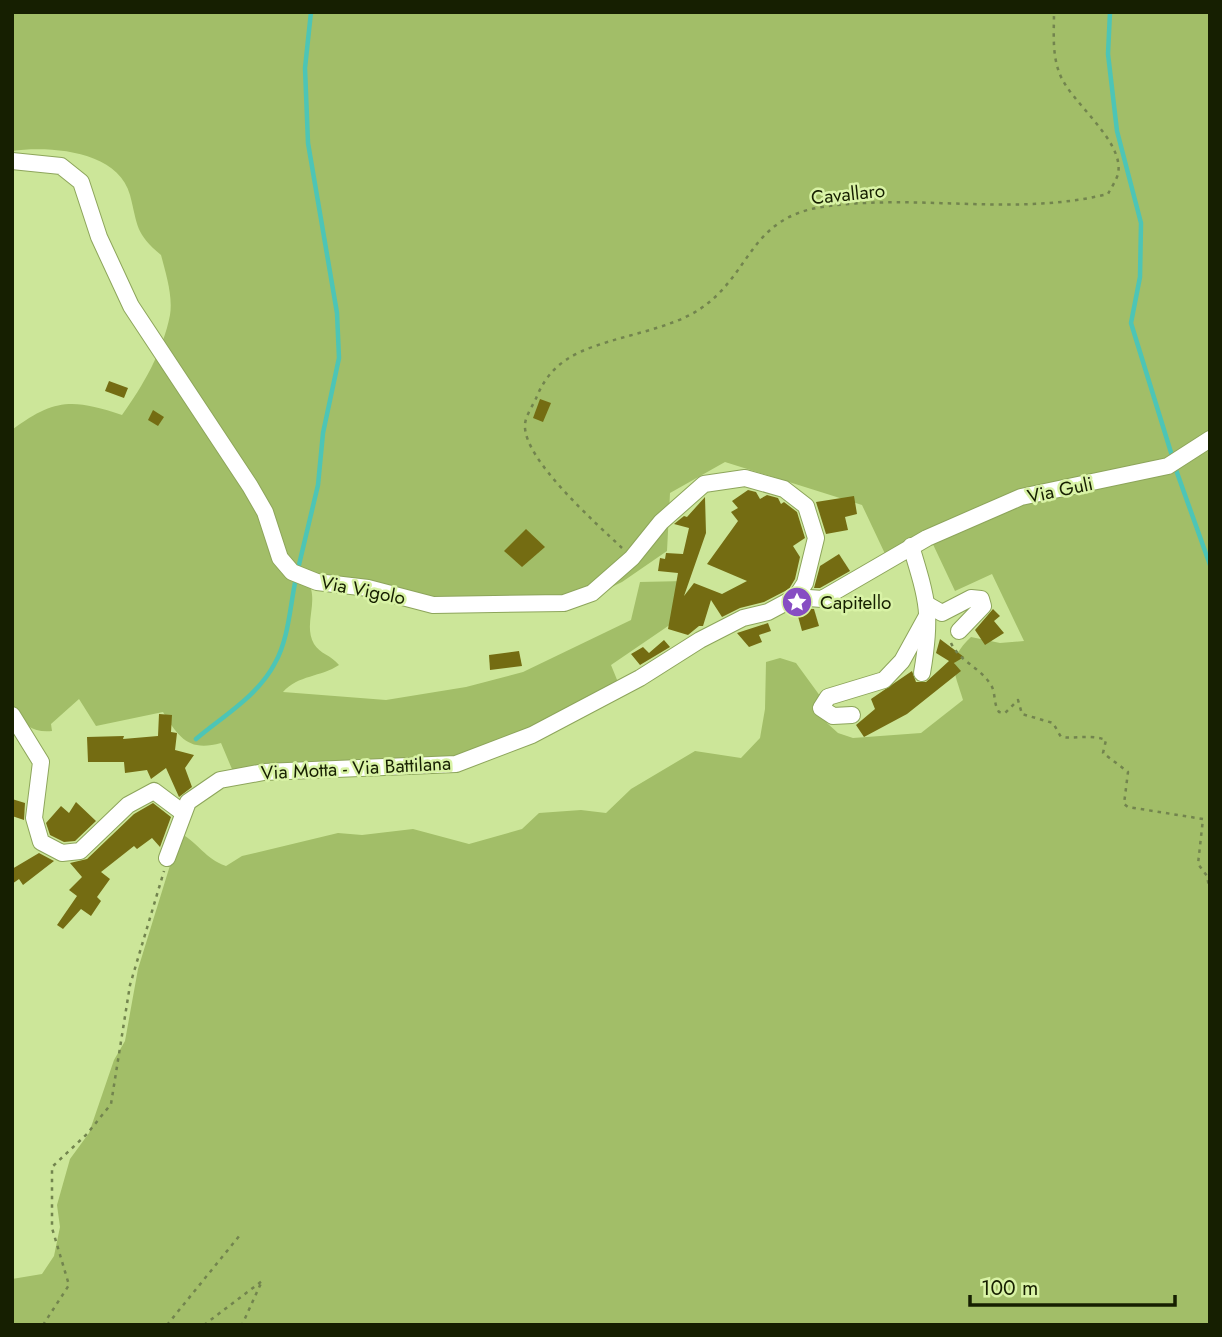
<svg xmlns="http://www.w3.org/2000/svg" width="1222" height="1337" viewBox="0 0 1222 1337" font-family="Jost,sans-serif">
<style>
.green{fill:#a2be68}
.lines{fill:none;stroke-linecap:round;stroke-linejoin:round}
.stream{stroke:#4dc5b6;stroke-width:4.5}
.building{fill:#746c12}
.minor-casing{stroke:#8da55b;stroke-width:18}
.path{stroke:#72844e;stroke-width:2.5;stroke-dasharray:3.5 5;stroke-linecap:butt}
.minor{stroke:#fff;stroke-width:16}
.labels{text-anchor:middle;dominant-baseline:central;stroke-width:5;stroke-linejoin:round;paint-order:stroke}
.street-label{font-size:19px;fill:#161f01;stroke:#d9f3a6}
.poi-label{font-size:19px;fill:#161f01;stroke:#d9f3a6;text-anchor:start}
</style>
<rect width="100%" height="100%" fill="#cce699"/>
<path class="green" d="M12,12H1210V1325H12V1279L42,1274L54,1256L60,1227L57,1205L70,1159L89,1133L114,1060L125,1041L138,969L180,833C200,844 204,858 226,866L242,856L338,833L362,835L413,829L469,844L522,829L539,813L581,810L606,813L631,789L695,751L741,758L760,738L765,709L766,662L780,658L796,663L823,700L827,723L838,733L853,738L921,733L963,700C954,670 946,661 971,637L1000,643L1024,641L992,574L955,591L930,538L887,558L862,505L725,462L670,493L667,551L622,582L567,609L441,612L376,589H311C316,607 304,626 314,644C320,654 331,655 339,665C321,677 298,675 283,692L386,700L466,687L523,672L631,620L640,582L685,581L674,622L611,665L622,692L445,767L237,781L221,743C189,752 179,738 163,712L96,726L79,699L51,724L52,731C34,733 24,725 12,712V430C55,398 73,399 122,415C143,386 163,351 170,315C173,296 166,274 161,255C135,233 138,226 130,195C118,150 49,146 12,151Z"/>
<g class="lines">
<g class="stream">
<polyline points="1110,12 1108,54 1117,131 1141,223 1140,277 1131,323 1173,459"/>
<polyline points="1175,467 1210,565"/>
<polyline points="298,569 318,485 323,433 339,358 337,313 308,143 305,68 311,12"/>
<path d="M196,739C223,716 258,696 275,663C289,638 290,605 296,578"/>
</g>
</g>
<g class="building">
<polygon points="109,381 128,388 124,398 105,391"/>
<polygon points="540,399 551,403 543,422 533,418"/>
<polygon points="153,410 164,417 158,426 148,420"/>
<polygon points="748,490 756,492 760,499 767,495 778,498 781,504 784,502 797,512 805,538 793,546 800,557 795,579 789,589 764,602 740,608 722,617 711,600 703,626 699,626 688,635 668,629 678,573 658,571 660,558 665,559 666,553 683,554 689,528 674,524 684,516 687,517 705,497 706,533 684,596 694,583 722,594 747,581 707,564 738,521 731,512 738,508 732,501"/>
<polygon points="854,496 857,514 845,517 848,530 826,534 816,502"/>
<polygon points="526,529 545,547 522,567 504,551"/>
<polygon points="839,554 850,571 820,588 814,588 820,566"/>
<polygon points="798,608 814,609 819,626 802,631 796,609"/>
<polygon points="993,609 1000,616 994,621 1004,633 985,645 975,630"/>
<polygon points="768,623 771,631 759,635 762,642 749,647 737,633"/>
<polygon points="940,639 964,657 954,663 961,671 907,714 864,737 856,725 875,709 871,699 912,671 916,682 926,682 949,661 936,653"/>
<polygon points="664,640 670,647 640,665 631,654 643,647 649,653"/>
<polygon points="519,651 522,666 490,670 489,655"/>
<polygon points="159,714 172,715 171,732 177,733 175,750 194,755 185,768 192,787 179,797 166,768 151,779 147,770 125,773 124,762 88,762 87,737 124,736 123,739 158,736"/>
<polygon points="12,799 25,803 24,820 12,816"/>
<polygon points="76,802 96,821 75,841 64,842 50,835 46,823 61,806 69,813"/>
<polygon points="153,803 171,817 160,847 152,838 137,849 134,846 101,872 110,879 97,897 101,901 91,916 81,909 63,929 57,925 77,896 69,890 82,877 70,863 87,859 134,814"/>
<polygon points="39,853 54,861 23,885 19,879 12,884 12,869"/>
</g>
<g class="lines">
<g class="minor-casing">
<g id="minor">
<polyline points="12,161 61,166 81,182 99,237 131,306 250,486 265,512 280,558 292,572 317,582 368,588 433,605 564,603 592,593 632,558 661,522 704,484 745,478 784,489 806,506 816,538 805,583 796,597 768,612 743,618 700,640 640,678 532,735 456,764 264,772 220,780 188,802 167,858"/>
<path d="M911,546C928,602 932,615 922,673"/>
<polyline points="796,597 822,599 927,538 1021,497 1168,466 1210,439"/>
<polyline points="928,605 942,613 971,598 981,599 983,606 959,631"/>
<polyline points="12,715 41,762 34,818 41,842 62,853 80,851 128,805 154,791 182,812"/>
<polyline points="852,715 833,716 821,708 828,697 884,680 902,661 929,612"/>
</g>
</g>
<g class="path">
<path d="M622,548C597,524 523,459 525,425C525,416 534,404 537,396C546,375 559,362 580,352C615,336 669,330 700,309C751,275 749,218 822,207C917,193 1014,217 1108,194C1111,188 1116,181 1118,174C1125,140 1069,102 1059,72C1052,53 1054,32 1054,12"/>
<path d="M951,643C960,662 980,667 991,685C996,693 993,703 999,712L1005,713L1018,700L1022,714L1053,723L1061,737C1078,739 1089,734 1106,740L1103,753L1128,772L1124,804L1128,807L1203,819L1198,864L1207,876L1210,892"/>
<polyline points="1210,921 1210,927"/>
<polyline points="43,1325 69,1285 52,1228 52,1167 87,1134 111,1104 130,985 164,871"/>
<polyline points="167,1325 240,1235"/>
<polyline points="204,1325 262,1281 242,1325"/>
</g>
<use href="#minor" class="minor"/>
</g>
<defs>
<g id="sight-disc" transform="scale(1.575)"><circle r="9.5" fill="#874dc3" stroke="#d9f3a6"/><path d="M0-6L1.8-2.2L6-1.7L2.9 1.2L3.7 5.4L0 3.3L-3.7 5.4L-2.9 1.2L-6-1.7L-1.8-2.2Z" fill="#fff"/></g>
</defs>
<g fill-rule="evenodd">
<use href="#sight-disc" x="797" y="602"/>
</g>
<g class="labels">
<g class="street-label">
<text transform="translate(848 194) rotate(-6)">Cavallaro</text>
<text transform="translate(1060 490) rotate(-12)">Via Guli</text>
<text transform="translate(363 590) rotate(11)">Via Vigolo</text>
<text transform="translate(356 768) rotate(-3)">Via Motta - Via Battilana</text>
</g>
<g class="poi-label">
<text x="820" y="602">Capitello</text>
</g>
</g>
<rect width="1222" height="1337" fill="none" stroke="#161f01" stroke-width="28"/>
<path d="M970 1295v10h205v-10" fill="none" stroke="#161f01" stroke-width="3.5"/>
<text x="981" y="1295" font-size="21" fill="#161f01" stroke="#d9f3a6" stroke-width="5" paint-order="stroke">100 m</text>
</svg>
